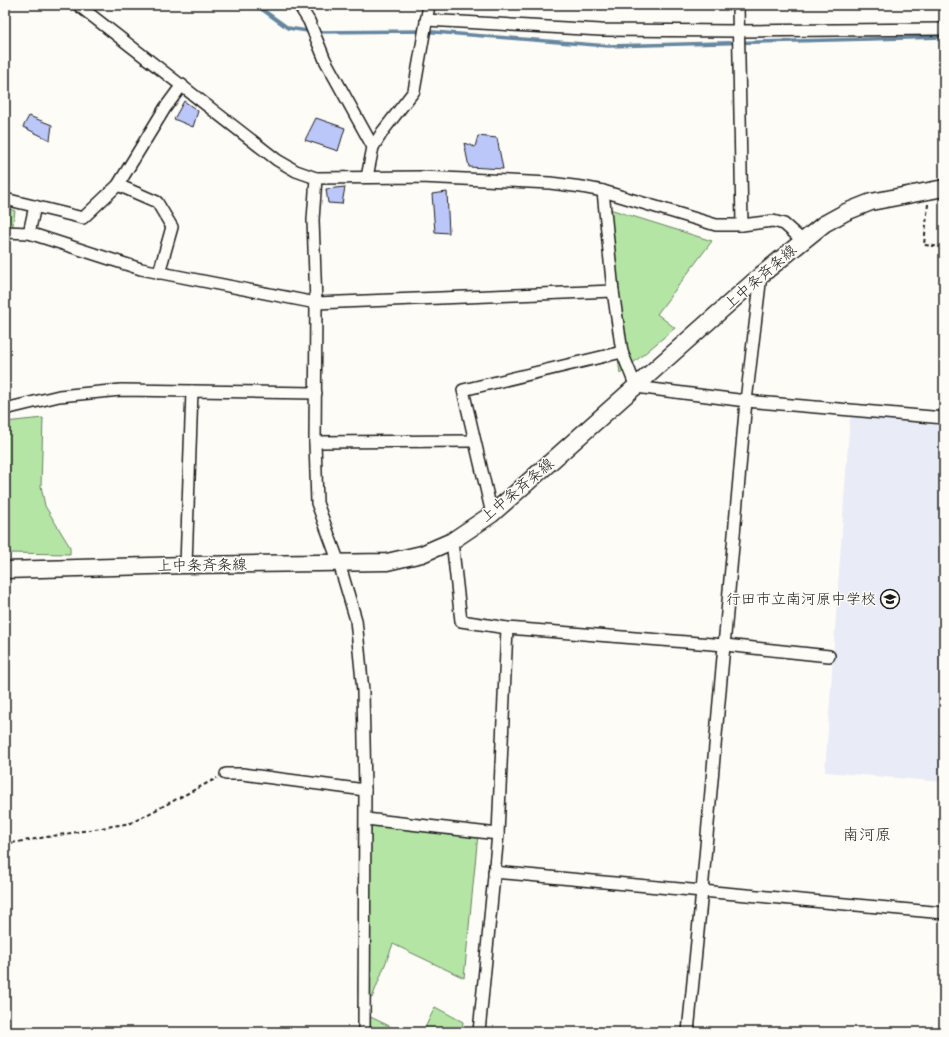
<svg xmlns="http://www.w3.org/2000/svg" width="949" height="1037" viewBox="0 0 949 1037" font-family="Itim,'Klee One',sans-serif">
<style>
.built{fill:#e9ecf7}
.green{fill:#b4e5a5;stroke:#688060}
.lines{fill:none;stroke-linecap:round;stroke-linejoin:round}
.stream{stroke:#66869f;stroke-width:3.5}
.building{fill:#bbc7f8;stroke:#1c1c1c}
.street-casing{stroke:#1c1c1c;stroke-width:14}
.secondary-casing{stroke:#1c1c1c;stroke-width:19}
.path{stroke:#1c1c1c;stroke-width:2;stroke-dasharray:4 3;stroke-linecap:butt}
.street{stroke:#fdfcf7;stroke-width:11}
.secondary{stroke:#fdfcf7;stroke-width:16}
.labels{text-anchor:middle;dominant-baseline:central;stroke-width:3;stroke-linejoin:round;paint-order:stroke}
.street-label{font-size:15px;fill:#1c1c1c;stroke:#fdfcf7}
.poi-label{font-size:15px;fill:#1c1c1c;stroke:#fdfcf7;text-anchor:end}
.neighbourhood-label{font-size:16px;fill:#1c1c1c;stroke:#fdfcf7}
</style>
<rect width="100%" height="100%" fill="#fdfcf7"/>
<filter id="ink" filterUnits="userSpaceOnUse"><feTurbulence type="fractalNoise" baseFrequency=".025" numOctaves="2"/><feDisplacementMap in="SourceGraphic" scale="8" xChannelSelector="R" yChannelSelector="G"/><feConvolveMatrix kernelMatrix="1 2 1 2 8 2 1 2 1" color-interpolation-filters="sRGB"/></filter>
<g filter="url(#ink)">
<polygon class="built" points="850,415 944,426 944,782 825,772"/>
<g class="green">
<polygon points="600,206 712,241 657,314 675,328 620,374"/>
<polygon points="5,207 15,211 12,231 5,231"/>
<polygon points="43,418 41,486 45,506 70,547 70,554 5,553 5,422"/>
<polygon points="361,824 478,834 464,978 393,944 372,998 358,992"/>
<polygon points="435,1007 463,1022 462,1032 423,1032"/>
<polygon points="360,1012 402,1032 359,1032"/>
</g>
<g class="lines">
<polyline class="stream" points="256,5 288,28 314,32 421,31 608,46 944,37"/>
</g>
<g class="building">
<polygon points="184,101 198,111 193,127 174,119"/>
<polygon points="29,116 52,125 50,140 23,127"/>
<polygon points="316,118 345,128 338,151 305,140"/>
<polygon points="478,136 497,138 503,169 469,167 464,143 475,147"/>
<polygon points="345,187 342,204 328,203 326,189"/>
<polygon points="447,192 449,233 435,232 432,194"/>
</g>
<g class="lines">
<g class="street-casing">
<g id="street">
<polyline points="78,5 277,160 296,171 316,178 421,177 550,183 582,187 603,191 716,225 742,225 773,221 784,224 802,240"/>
<polyline points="299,5 309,21 325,60 373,147 367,177"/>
<polyline points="738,5 742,225"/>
<polyline points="426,20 601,30 738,31 944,29"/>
<polyline points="373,147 383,131 414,91 429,5"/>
<polyline points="118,185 157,202 172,227 159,273"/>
<polyline points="603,191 613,291 622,352 636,387 746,401 761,275"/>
<polyline points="5,199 83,218 118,185 165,108 182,85"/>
<polyline points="5,232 29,233 141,269 316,303 613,291"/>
<polyline points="29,233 35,206"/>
<polyline points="5,409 59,396 121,390 192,391"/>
<polyline points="944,418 746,401 702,891 944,913"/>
<polyline points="315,442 474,441"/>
<polyline points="492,514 463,390 622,352"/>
<polyline points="452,541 461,621 507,628 725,645 829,656"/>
<polyline points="186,565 192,391 316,393"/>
<polyline points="226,774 242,774 365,790 363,691 356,620 339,563 317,503 315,442 316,303 313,220 316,178"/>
<polyline points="366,819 498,834"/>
<polyline points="494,872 702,891 688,1032"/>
<polyline points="364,1032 365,790"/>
<polyline points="479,1032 498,834 507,628"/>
</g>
</g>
<g class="secondary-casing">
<polyline id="secondary" points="5,570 186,565 387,562 422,554 452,541 492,514 761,275 824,224 846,212 871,202 944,188"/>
</g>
<g class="path">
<polyline points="928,204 924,245 944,247"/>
<polyline points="5,844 131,823 217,778"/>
<polyline points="5,1001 9,1032"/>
</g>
<use href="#street" class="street"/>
<use href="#secondary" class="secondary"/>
</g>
</g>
<defs>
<g id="school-ring" transform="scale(1)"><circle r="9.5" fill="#fdfcf7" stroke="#1c1c1c" stroke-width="1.5"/><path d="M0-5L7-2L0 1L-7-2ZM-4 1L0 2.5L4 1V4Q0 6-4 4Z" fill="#1c1c1c"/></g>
</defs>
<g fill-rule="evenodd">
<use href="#school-ring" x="890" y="599"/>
</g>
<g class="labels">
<g class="street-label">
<text transform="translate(760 277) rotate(-41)">上中条斉条線</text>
<text transform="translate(517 490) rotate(-40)">上中条斉条線</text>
<text transform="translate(202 565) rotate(-1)">上中条斉条線</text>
</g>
<g class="poi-label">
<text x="876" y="599">行田市立南河原中学校</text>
</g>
<g class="neighbourhood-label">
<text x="867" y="834">南河原</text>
</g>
</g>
<rect width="949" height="1037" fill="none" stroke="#fdfcf7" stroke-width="20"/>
<rect x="10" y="10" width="929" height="1017" fill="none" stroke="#1c1c1c" stroke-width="1.5" filter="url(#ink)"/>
</svg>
